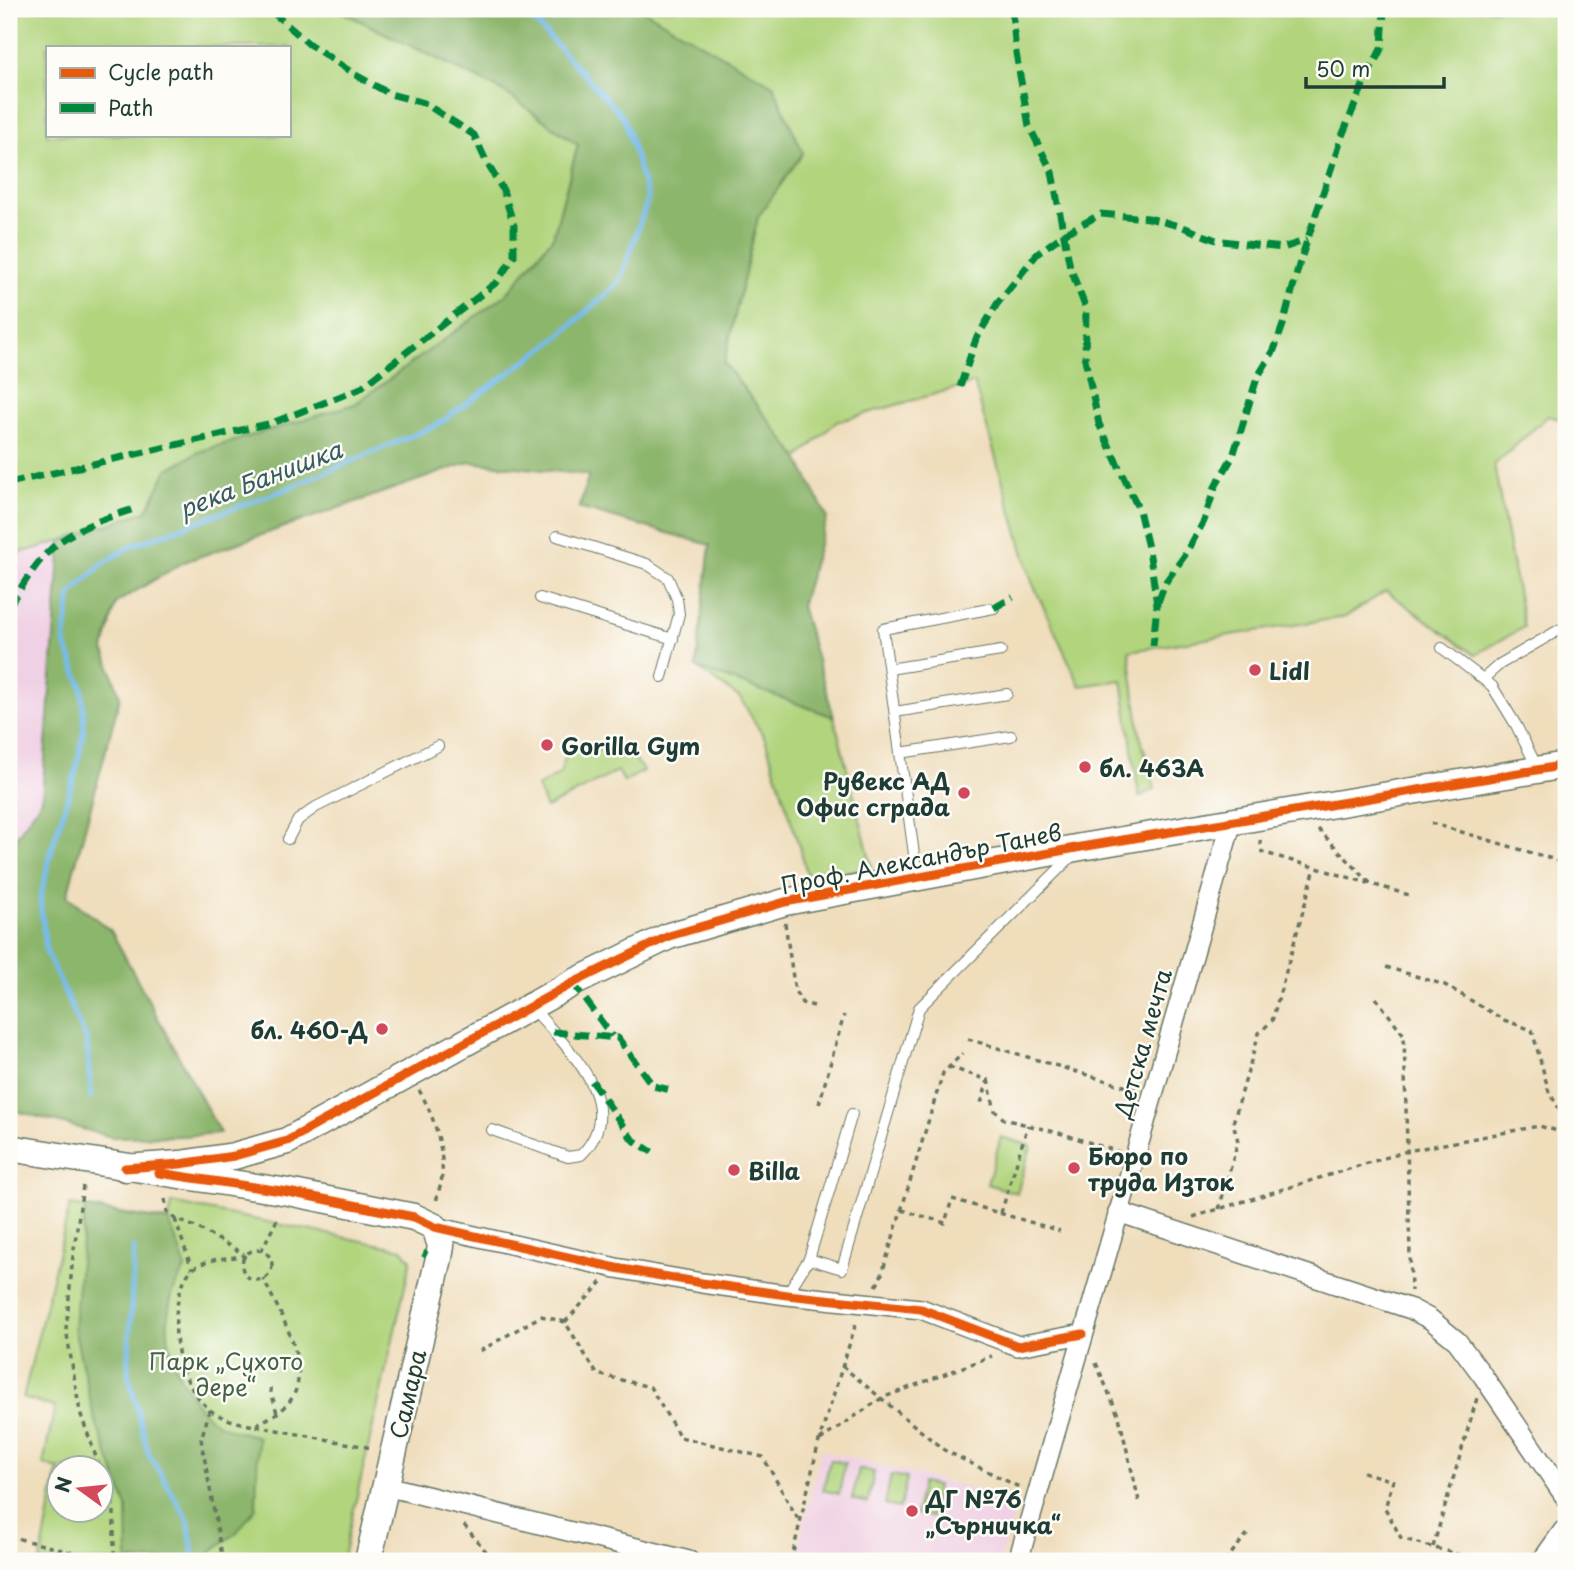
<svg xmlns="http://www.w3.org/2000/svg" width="1575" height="1570" viewBox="0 0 1575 1570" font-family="'Playpen Sans',sans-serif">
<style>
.built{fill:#f0d0e4}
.green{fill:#b1d47d;stroke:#688858;stroke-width:2;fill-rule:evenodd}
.forest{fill:#8cb66c;stroke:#567a50;stroke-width:2}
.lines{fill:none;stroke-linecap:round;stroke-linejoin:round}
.stream{stroke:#76bced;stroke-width:5}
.lane-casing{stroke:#687563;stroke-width:12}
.street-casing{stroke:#687563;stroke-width:22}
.secondary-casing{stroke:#687563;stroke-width:29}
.path{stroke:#687563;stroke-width:3.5;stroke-dasharray:5 5;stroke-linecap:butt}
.lane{stroke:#fff;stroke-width:10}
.street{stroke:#fff;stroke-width:19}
.secondary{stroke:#fff;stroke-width:26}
.quiet{stroke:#00873e;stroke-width:7;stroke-dasharray:14 7;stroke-linecap:butt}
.cycleway-casing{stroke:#fdfcf7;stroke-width:13}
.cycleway{stroke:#e8590c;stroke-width:9}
.poi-dot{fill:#d1495b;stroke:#fdfcf7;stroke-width:2.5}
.labels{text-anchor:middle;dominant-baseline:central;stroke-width:5;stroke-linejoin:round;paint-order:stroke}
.poi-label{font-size:23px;font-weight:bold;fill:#1f3d34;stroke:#fdfcf7;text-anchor:start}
.street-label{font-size:23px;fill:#1f3d34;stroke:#fdfcf7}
.park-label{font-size:23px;fill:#446346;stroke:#fdfcf7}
.water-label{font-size:24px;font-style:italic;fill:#355d62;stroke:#fdfcf7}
</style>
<rect width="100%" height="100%" fill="#fdfcf7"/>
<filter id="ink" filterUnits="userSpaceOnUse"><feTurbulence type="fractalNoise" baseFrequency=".0143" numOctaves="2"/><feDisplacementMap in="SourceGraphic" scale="14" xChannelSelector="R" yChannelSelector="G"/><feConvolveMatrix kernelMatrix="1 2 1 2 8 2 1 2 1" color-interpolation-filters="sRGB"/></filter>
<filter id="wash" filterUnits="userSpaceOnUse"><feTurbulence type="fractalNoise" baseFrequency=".00686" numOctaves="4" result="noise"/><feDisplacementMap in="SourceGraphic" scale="28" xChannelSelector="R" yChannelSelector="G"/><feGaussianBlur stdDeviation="1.57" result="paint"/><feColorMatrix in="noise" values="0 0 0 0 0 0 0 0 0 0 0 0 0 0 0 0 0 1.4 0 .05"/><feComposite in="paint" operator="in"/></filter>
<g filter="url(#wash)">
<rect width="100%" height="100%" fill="#efddbb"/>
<g class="built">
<polygon points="61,541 42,799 9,848 9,556"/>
<polygon points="821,1450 1019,1501 999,1561 795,1561"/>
</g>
<g class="green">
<path d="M9,9H336L503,91L578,144L553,237L507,294L355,404L199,452L167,470L147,511L61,541L9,556ZM47,47H289V135H47Z"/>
<polygon points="641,9 1566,9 1566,420 1548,416 1494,465 1524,627 1475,655 1386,591 1345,617 1129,651 1140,735 1155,789 1139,797 1122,680 1080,686 1032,582 974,383 836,422 798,458 724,363 758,216 803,153"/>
<polygon points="696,667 834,717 872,867 808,880 802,855 765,739 740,698"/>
<polygon points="570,742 635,759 643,771 624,782 618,771 546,808 537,787 560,774"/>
<polygon points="1001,1137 1031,1146 1017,1193 987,1184"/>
<path d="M172,1203L402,1249L411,1260L342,1561H40L58,1469L43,1464L55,1407L23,1398L70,1205L169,1221ZM60,1468H102V1510H60Z"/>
<polygon points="830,1460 845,1463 839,1494 823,1490"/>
<polygon points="859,1469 874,1472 868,1503 852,1499"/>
<polygon points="891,1475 907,1478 900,1508 885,1505"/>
<polygon points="922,1483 937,1486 931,1517 916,1514"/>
</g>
<g class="forest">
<polygon points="336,9 641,9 773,85 803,153 758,217 724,363 798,458 827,517 801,606 834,717 696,667 710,545 579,508 589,475 470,462 184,562 116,603 104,649 120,697 67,896 111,931 220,1133 184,1136 112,1137 9,1109 9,848 42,799 61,541 147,511 167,470 199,452 355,404 507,294 553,237 578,145 503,91"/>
<path d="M85,1208L169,1221L186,1268C158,1307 164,1356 191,1395C198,1406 205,1416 216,1423C228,1430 245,1433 258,1437L256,1508L236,1533L210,1552L211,1561H128L127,1507L94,1417L74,1328Z"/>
</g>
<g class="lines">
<g class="stream">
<polyline points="91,1097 87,1041 46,951 40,899 53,845 76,771 84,729 82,687 64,641 71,594 101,565 131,546 281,491 437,425 553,341 620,282 648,199 624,118 539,26 515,9"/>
<polyline points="134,1247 128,1373 148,1452 188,1520 194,1561"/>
</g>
</g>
</g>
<g filter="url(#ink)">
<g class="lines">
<g class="lane-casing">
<g id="lane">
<polyline points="557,536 647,564 668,578 677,599 679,614 662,677"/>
<polyline points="540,598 673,639"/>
<polyline points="1442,648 1492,686 1516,725 1538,769"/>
<polyline points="889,669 1001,651"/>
<polyline points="1484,678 1500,664 1566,626"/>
<polyline points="895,712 1007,694"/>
<polyline points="900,753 1011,736"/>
<polyline points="288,839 298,820 316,807 438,746"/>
<polyline points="917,876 883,629 994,608"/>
<path d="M492,1130L568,1157L581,1155C632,1104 564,1046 532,1007"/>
<polyline points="809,1259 852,1114"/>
<polyline points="787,1294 809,1259 842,1269 919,1008 1074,854"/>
</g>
</g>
<g class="street-casing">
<g id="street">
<polyline points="1118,1212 1411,1309 1430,1319 1457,1341 1483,1376 1566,1498"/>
<polyline points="435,1227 616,1268 702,1283 787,1295 921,1309 1018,1346 1083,1334"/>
<polyline points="386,1486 689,1561"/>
<polyline points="1018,1561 1232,821"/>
</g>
</g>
<g class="secondary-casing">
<g id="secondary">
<polyline points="9,1148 288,1192 414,1217 435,1227 441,1246 439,1258 368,1561"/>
<polyline points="125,1168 180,1164 234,1156 287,1141 573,983 669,936 785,902 1081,847 1566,765"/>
<polyline points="1546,1561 1566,1533"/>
</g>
</g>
<g class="path">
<polyline points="1431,823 1566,863"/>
<polyline points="1318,829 1371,884"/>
<polyline points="1260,840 1262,852 1409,895"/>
<polyline points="785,923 795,991 802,1003 818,1007"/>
<polyline points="1386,967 1445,985 1504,1020 1532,1030 1549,1092 1566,1120"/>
<polyline points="1376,998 1404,1035 1411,1291"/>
<polyline points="968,1039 1137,1090"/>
<polyline points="949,1067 988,1080 982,1101 976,1099"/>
<polyline points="988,1080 995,1111 1004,1119 1063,1134 1119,1152"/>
<path d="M419,1090C434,1116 444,1147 442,1176C441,1186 437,1194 436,1204"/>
<polyline points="819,1104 844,1015"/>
<polyline points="83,1186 73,1256 66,1329 80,1412 100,1468"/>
<polyline points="165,1199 167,1212 175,1219 196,1227 244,1254"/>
<polyline points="1219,1209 1238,1141 1233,1123 1259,1033 1272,1021 1315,868"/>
<polyline points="902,1210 945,1223 952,1199 1060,1231"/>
<polyline points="1001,1213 1028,1125"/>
<polyline points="1193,1217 1407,1151 1539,1126 1566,1133"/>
<polyline points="175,1219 192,1269"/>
<circle cx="257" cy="1265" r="15"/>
<polyline points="261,1251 278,1218"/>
<path d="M246,1256C229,1258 209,1258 194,1268C185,1274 180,1290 178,1300C171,1339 179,1382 209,1409C220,1419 240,1423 254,1426C266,1419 282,1413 290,1401C315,1367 278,1311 263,1278"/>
<polyline points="876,1286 880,1280 943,1073 963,1053"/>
<polyline points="565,1322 602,1282"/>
<polyline points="480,1351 541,1316 565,1322 597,1374 650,1387 680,1437 763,1457 799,1521"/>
<polyline points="1096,1363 1119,1417 1140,1505"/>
<polyline points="842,1366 944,1450 1019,1487"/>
<polyline points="270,1388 277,1413"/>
<polyline points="210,1410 201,1439 223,1561"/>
<polyline points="256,1426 372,1448"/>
<polyline points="820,1440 882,1398 992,1356"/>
<polyline points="1363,1472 1393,1481 1385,1508 1401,1538 1480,1561"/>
<polyline points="102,1473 114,1508 114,1561"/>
<polyline points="464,1525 494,1561"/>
<polyline points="9,1540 16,1538 105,1561"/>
<polyline points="1433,1547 1477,1398"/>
<polyline points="120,1561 134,1561"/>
<polyline points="791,1561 819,1441 857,1320"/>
<polyline points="1225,1561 1249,1532"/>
</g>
<use href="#lane" class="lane"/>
<use href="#street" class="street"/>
<use href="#secondary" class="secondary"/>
<g class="quiet">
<polyline points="1012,9 1016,53 1029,126 1052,172 1070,267 1086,309 1085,359 1099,424 1139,510 1150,556 1157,605 1153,646"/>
<polyline points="960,387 976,339 997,304 1037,254 1064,234 1101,214 1148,218 1183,227 1216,240 1246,244 1283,248 1307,240"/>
<polyline points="9,483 272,423 359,389 497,282 514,256 514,226 503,190 487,163 474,135 424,103 390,94 354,74 309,44 269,9"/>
<polyline points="1158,602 1165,583 1185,555 1204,521 1215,487 1233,456 1257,378 1274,350 1283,325 1299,265 1342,136 1364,83 1382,47 1384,9"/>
<path d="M9,606C21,589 32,568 47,553C70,529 103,519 134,509"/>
<polyline points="994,608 1013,597"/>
<polyline points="573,983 612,1036"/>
<polyline points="553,1032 618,1038 653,1086 671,1090"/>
<polyline points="592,1081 632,1139 652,1152"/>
<polyline points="423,1253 427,1255"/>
</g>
<g class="cycleway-casing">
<g id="cycleway">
<polyline points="125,1168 180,1164 234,1156 287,1141 573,983 669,936 785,902 1081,847 1566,765"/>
<polyline points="159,1173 288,1192 414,1217 435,1227 616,1268 702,1283 787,1295 921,1309 1018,1346 1083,1334"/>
</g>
</g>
<use href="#cycleway" class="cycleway"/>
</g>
</g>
<g class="poi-dot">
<circle cx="1255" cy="670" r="7"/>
<circle cx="547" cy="745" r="7"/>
<circle cx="1085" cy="767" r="7"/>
<circle cx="964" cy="793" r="7"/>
<circle cx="382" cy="1029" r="7"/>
<circle cx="1074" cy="1168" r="7"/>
<circle cx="734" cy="1170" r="7"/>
<circle cx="912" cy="1511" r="7"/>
</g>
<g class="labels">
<g class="poi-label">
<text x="1269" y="670">Lidl</text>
<text x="561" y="745">Gorilla Gym</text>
<text x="1099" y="767">бл. 463А</text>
<text x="950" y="780" text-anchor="end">Рувекс АД<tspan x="950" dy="26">Офис сграда</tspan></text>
<text x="368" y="1029" text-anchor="end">бл. 460-Д</text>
<text x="1088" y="1155">Бюро по<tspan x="1088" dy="26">труда Изток</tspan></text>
<text x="748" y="1170">Billa</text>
<text x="926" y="1498">ДГ №76<tspan x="926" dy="26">„Сърничка“</tspan></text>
</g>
<g class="street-label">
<text transform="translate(921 858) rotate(-11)">Проф. Александър Танев</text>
<text transform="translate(1142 1043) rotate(-74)">Детска мечта</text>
<text transform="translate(407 1394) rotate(-77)">Самара</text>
</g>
<g class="park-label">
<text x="226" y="1360">Парк „Сухото<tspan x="226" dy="26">дере“</tspan></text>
</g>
<g class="water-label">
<text transform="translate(260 478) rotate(-21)">река Банишка</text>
</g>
</g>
<rect width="1575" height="1570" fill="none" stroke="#fdfcf7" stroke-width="35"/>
<rect x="46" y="46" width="245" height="91" fill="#fdfcf7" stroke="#a4b0a9" stroke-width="2"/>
<rect x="60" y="68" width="35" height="10" fill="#e8590c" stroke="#a4b0a9" stroke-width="2"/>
<text x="108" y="80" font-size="21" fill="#1f3d34">Cycle path</text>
<rect x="60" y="103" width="35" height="10" fill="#00873e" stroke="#a4b0a9" stroke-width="2"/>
<text x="108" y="116" font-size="21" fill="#1f3d34">Path</text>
<g transform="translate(80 1489) rotate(285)"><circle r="33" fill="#fdfcf7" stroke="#a4b0a9" stroke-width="2"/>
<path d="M0-5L12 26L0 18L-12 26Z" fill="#d1495b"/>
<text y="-10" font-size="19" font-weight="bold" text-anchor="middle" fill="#1f3d34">N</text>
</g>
<path d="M1306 77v10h138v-10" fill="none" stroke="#1f3d34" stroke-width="3.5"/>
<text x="1316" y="77" font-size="21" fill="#1f3d34" stroke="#fdfcf7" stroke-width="5" paint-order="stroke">50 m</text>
</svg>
